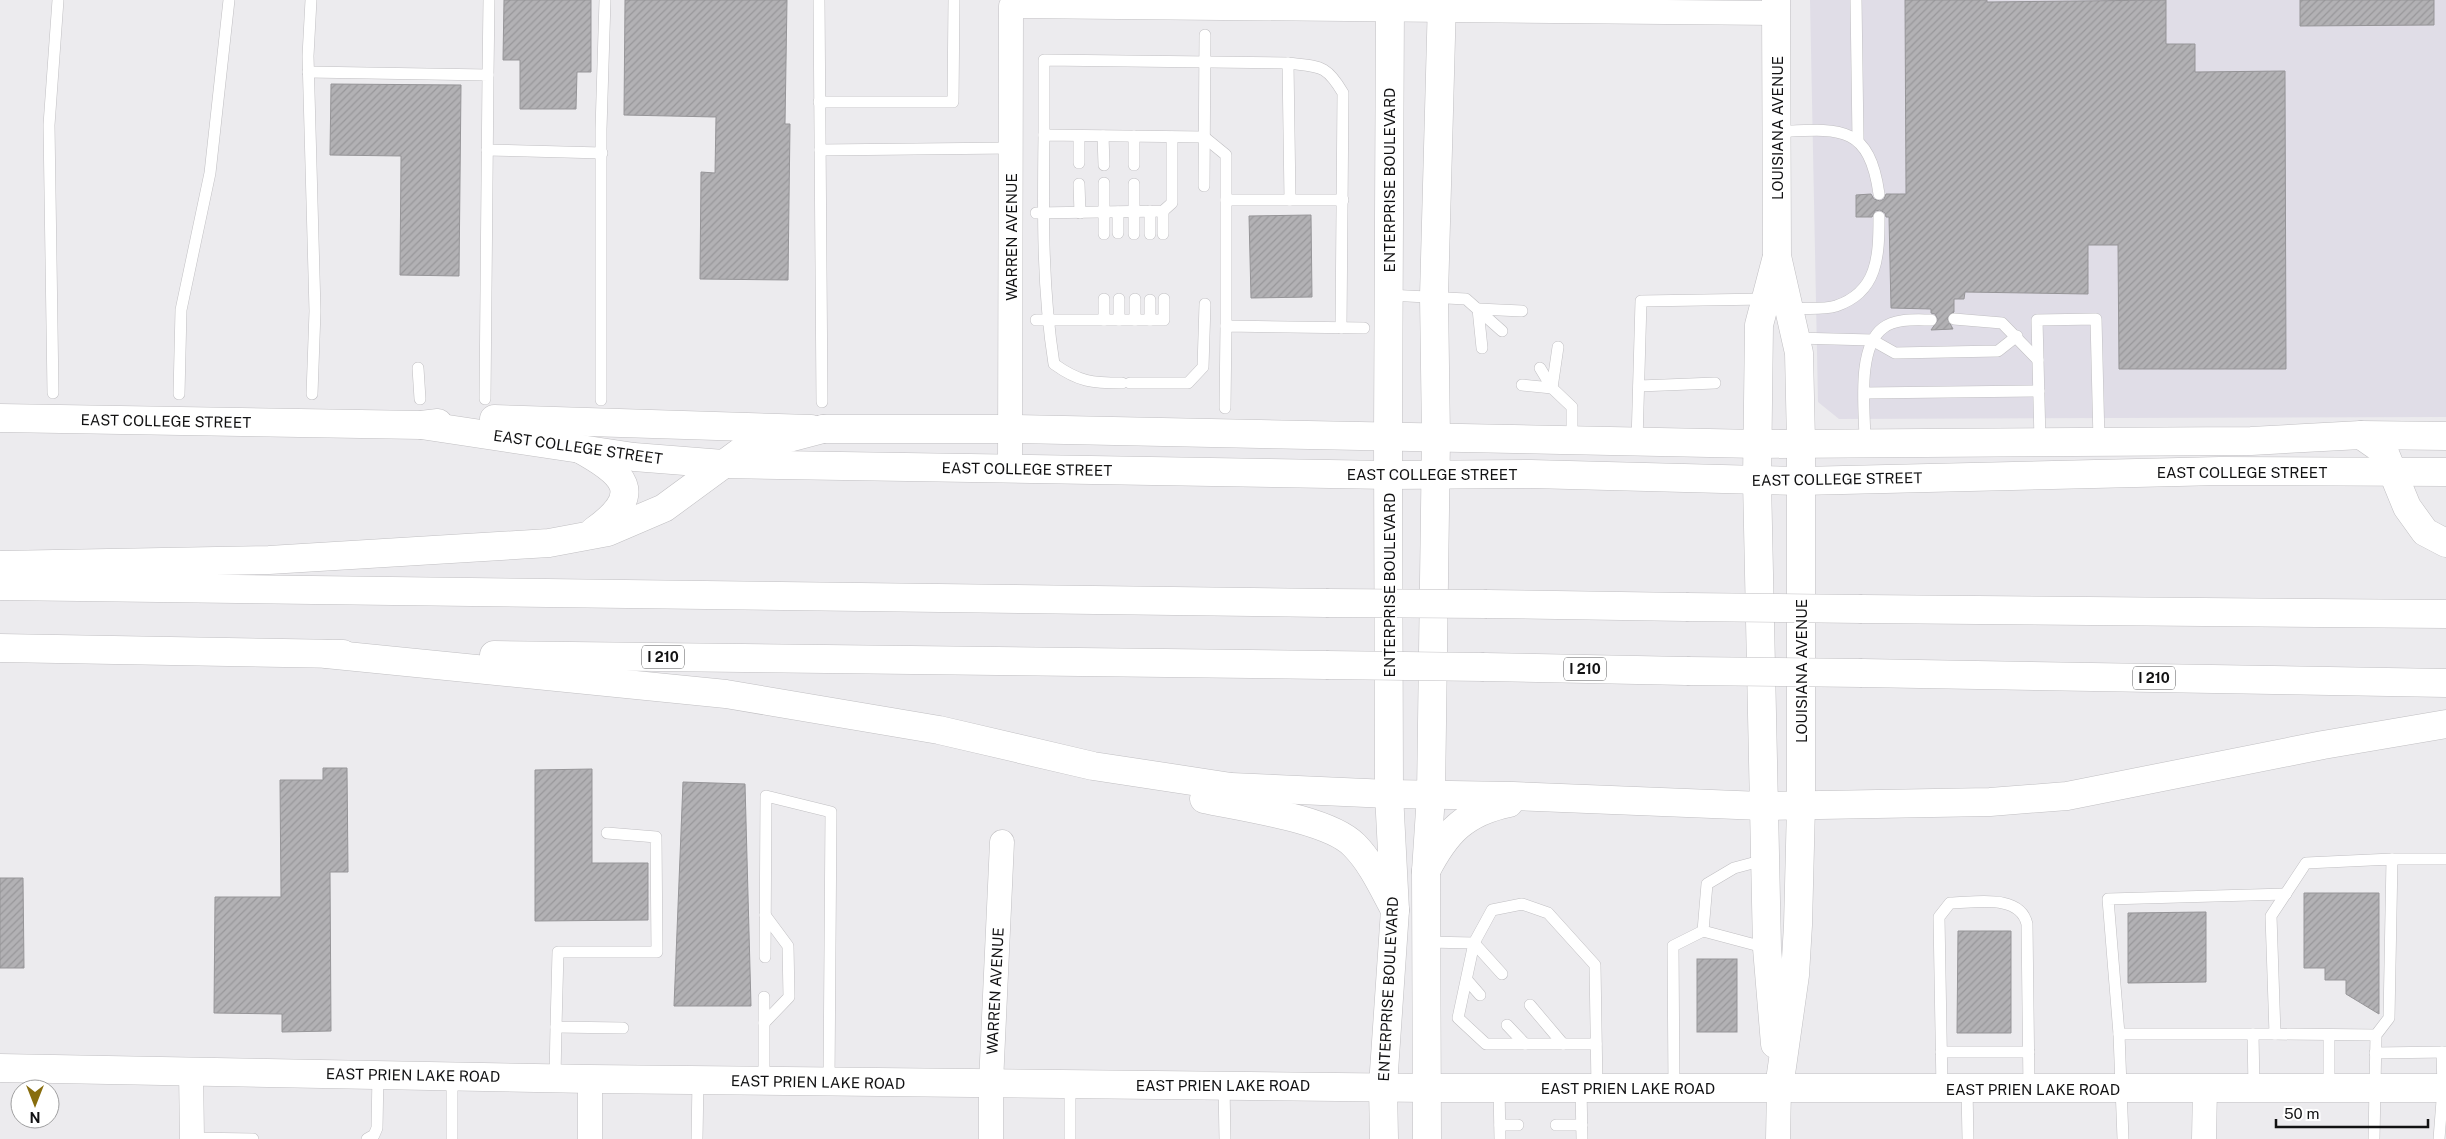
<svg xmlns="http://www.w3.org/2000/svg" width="2446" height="1139" viewBox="0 0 2446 1139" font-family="'Public Sans',sans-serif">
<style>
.built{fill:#e0dde7}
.building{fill:url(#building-hatch);stroke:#969598}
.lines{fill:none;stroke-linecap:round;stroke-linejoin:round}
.service-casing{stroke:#c0bfc2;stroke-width:12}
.minor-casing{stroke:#c0bfc2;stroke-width:25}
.tertiary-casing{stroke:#c0bfc2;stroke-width:29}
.secondary-casing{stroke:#c0bfc2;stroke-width:29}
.motorway-casing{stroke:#c0bfc2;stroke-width:29}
.service{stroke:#fff;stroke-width:11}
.minor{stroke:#fff;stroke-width:24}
.tertiary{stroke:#fff;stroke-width:28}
.secondary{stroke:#fff;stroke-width:28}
.motorway{stroke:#fff;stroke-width:28}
.motorway-bridge-casing{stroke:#c0bfc2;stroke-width:29;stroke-linecap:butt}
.motorway-bridge{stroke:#fff;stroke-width:28}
.labels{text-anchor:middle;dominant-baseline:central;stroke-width:4;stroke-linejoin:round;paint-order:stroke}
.shield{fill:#fff;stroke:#59595a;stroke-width:1}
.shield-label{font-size:14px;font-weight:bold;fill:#121213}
.street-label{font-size:15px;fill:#121213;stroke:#fff}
</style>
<defs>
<pattern id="building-hatch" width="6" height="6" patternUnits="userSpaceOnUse" patternTransform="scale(1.25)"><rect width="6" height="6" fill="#b2b1b4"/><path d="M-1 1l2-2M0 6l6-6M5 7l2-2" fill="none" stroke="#98979a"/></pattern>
</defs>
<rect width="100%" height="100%" fill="#ecebee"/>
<polygon class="built" points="1810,0 2446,0 2446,417 1839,419 1818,402"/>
<g class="building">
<polygon points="504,0 591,0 591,72 577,72 576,109 520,109 520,60 503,60"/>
<polygon points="625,0 787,0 785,124 790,124 788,280 700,279 701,172 715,173 716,117 624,115"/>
<polygon points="1905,0 1987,0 1987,2 2166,0 2166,44 2195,44 2195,72 2285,71 2286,369 2119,369 2118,245 2088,245 2088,294 1965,292 1964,299 1954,299 1954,312 1947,318 1953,329 1931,330 1938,320 1935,314 1931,313 1931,309 1891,308 1889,217 1886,217 1885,213 1880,210 1875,211 1872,217 1856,217 1856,195 1871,194 1874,199 1880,201 1884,199 1886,194 1906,194"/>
<polygon points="2300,0 2434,0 2434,25 2300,26"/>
<polygon points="331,84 461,85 459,276 400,275 401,156 330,155"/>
<polygon points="1311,215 1312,297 1251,298 1249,216"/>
<polygon points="323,768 347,768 348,872 330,872 331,1031 282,1032 282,1014 214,1013 215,897 281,897 280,780 323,780"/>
<polygon points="592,769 592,863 648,863 648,920 535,921 535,770"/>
<polygon points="683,782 745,784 751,1006 674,1006"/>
<polygon points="0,878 23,878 24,968 0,968"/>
<polygon points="2304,893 2379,893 2379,1014 2346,994 2346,980 2325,980 2325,968 2304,968"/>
<polygon points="2206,912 2206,982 2128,983 2128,913"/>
<polygon points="1958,931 2011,931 2011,1033 1957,1033"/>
<rect x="1697" y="959" width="40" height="73"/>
</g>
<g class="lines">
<g class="service-casing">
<g id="service">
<polyline points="311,0 308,56 315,311 312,394"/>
<polyline points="819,0 822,402"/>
<polyline points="1856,0 1858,139"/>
<polyline points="1288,63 1290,200"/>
<polyline points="308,72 488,75 485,399"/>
<polyline points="488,75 489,0"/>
<polyline points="819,102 953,102 954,0"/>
<path d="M1776,132C1837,129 1869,122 1879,194"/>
<path d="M1044,135V60L1288,63C1320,67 1326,64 1343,93L1341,328"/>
<polyline points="1079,136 1079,163"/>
<polyline points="1103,136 1104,165"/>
<polyline points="1134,136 1134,165"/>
<polyline points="487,150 602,153"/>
<polyline points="820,150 1011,148"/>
<polyline points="1104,183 1104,234"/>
<polyline points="1079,184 1080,213"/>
<polyline points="1134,184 1134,234"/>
<polyline points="1204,186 1205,35"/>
<polyline points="1226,200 1343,200"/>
<polyline points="1150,211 1150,234"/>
<polyline points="1163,211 1163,234"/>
<polyline points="1036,213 1163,211 1172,203 1172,137"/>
<polyline points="1118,233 1118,212"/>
<polyline points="1388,295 1466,299 1502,331"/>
<polyline points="1104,299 1104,320"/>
<polyline points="1119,299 1119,320"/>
<polyline points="1135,299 1135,320"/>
<polyline points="1150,300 1150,320"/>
<path d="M1789,308C1803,308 1822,310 1836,306C1878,292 1879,256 1879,217"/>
<polyline points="1954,319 2002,323 2038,360"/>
<polyline points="1036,320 1164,320 1164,299"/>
<polyline points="1796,338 1872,340 1895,353 1998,351 2017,336"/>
<polyline points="1482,348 1478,309 1522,311"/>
<polyline points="418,368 420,399"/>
<polyline points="1540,368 1552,388 1572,407 1572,441"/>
<path d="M1122,383C1092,383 1079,382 1054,364C1042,288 1043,212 1044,135L1204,137L1226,155V326"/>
<polyline points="1130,383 1188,383 1203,367 1205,304"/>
<polyline points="1522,385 1552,388 1558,347"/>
<polyline points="1639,386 1715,383"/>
<polyline points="53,393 49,125 58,0"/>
<polyline points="1865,393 2039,391"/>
<polyline points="179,394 181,310 210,173 229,0"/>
<polyline points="601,400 601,129 605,0"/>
<polyline points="1225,408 1226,326 1364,328"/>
<polyline points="2040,441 2037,320 2096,319 2099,441"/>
<polyline points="1637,442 1641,301 1766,299"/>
<path d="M1865,442C1865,412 1856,348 1883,328C1896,318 1916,320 1931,320"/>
<polyline points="607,833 656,837 657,952 558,952 556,1027 623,1028"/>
<polyline points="2392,859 2446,859"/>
<polyline points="1764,860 1734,868 1707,884 1703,931 1767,948"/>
<polyline points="1426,942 1474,943 1492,910 1522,904 1548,913 1595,965 1597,1088"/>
<polyline points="1474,943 1458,1018 1486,1044 1596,1044"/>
<polyline points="1474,943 1502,974"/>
<polyline points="765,957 766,796 831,812 829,1082"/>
<polyline points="1467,980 1480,995"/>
<polyline points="1530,1005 1563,1044"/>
<polyline points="764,1023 789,997 788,946 765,915"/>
<polyline points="1507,1025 1525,1044"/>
<polyline points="2119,1034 2108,899 2286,894"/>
<polyline points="2253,1034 2254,1088"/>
<polyline points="2329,1035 2329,1088"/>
<polyline points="1941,1052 2029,1052"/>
<polyline points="2375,1053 2446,1052"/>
<polyline points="452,1076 452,1139"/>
<polyline points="555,1078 556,1027"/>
<polyline points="764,1081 764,997"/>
<polyline points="1070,1084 1070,1139"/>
<polyline points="1224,1086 1225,1139"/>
<polyline points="1499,1088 1500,1139"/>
<polyline points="1581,1088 1582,1139"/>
<polyline points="1674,1088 1673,946 1703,931"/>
<path d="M1942,1089L1939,917L1950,903C1974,903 2020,893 2027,924L2029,1089"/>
<polyline points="1967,1089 1968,1139"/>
<polyline points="1500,1125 1518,1125"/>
<polyline points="1556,1125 1582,1125"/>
<polyline points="192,1138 253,1139"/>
<polyline points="367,1139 374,1135 377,1128 378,1074"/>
<polyline points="697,1139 698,1080"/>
<polyline points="2123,1139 2119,1034 2275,1034"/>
<polyline points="2374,1139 2376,1035 2389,1018 2392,859 2306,863 2271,916 2275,1034 2376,1035"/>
<polyline points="2439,1139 2443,1088 2442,1052"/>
</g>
</g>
<g class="minor-casing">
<g id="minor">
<polyline points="1010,469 1011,6 1776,13"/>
<polyline points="191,1070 192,1139"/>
<polyline points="590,1079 590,1139"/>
<polyline points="991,1139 991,1083 1002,842"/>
<polyline points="1778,1139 1779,1088"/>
<polyline points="2204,1139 2205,1088"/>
</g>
</g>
<g class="tertiary-casing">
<g id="tertiary">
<polyline points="1776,0 1777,256 1799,353 1801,442 1801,806 1798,925 1795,975 1779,1088"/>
<polyline points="0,418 421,425 438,423"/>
<polyline points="494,419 811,429"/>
<polyline points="421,425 634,457 723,464 1389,475"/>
<polyline points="1775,1044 1767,948 1757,480 1759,325 1776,260"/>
<polyline points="0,1068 590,1079 1427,1088 2446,1088"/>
</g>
</g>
<g class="secondary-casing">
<g id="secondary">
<polyline points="823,429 1010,429 1758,444 2251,441 2361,435 2446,436"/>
<polyline points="1389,475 1531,474 1801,481 2220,471 2446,472"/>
<polyline points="1384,1139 1383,1086 1395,910 1389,794 1388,438 1390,0"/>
<polyline points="1427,1139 1426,871 1431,795 1436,438 1434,296 1442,0"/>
</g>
</g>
<g class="motorway-casing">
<g id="motorway">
<polyline points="2361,435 2384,451 2407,507 2425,532 2446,543"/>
<path d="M578,448C624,473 647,493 594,531"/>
<polyline points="0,565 269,560 549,543 608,532 664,508 743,450 823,429"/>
<polyline points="0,586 1326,603"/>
<polyline points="1487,604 1686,607"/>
<polyline points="1862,609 2446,614"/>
<polyline points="0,648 343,654"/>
<polyline points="326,654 726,694 939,730 1093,766 1231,787 1389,794 1513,796 1762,806 1990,802 2067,796 2323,745 2446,724"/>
<polyline points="494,655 1326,665"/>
<polyline points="1484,667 1687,671"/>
<polyline points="1862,673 2446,683"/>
<path d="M1204,799C1241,807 1329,819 1354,845C1372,863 1383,888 1395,910"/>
<path d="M1426,871C1446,832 1465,812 1509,803"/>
</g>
</g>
<use href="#service" class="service"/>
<use href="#minor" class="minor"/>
<use href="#tertiary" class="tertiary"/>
<use href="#secondary" class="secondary"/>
<use href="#motorway" class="motorway"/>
<g class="motorway-bridge-casing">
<g id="motorway-bridge">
<polyline points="1326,603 1487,604"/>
<polyline points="1686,607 1862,609"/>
<polyline points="1326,665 1484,667"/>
<polyline points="1687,671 1862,673"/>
</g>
</g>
<use href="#motorway-bridge" class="motorway-bridge"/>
</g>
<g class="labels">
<g class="shield">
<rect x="642" y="645.5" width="42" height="23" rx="4"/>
<rect x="1564" y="657.5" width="42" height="23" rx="4"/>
<rect x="2133" y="666.5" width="42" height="23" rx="4"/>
</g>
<g class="shield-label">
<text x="663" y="657">I 210</text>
<text x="1585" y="669">I 210</text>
<text x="2154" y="678">I 210</text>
</g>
<g class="street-label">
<text transform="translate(1777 128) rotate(-90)">LOUISIANA AVENUE</text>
<text transform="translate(1389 180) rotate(-90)">ENTERPRISE BOULEVARD</text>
<text transform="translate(1011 237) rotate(-90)">WARREN AVENUE</text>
<text transform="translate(166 421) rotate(1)">EAST COLLEGE STREET</text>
<text transform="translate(578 447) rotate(8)">EAST COLLEGE STREET</text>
<text transform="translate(1027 469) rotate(1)">EAST COLLEGE STREET</text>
<text x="2242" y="472">EAST COLLEGE STREET</text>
<text x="1432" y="474">EAST COLLEGE STREET</text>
<text transform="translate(1837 479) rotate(-1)">EAST COLLEGE STREET</text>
<text transform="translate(1389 585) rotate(-90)">ENTERPRISE BOULEVARD</text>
<text transform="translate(1801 671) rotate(-90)">LOUISIANA AVENUE</text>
<text transform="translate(1388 989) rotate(-87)">ENTERPRISE BOULEVARD</text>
<text transform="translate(995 991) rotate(-87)">WARREN AVENUE</text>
<text transform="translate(413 1075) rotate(1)">EAST PRIEN LAKE ROAD</text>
<text transform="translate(818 1082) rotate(1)">EAST PRIEN LAKE ROAD</text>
<text x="1223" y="1085">EAST PRIEN LAKE ROAD</text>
<text x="1628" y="1088">EAST PRIEN LAKE ROAD</text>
<text x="2033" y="1089">EAST PRIEN LAKE ROAD</text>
</g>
</g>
<g transform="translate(35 1104) rotate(180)"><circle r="24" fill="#ffffff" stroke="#a0a0a1"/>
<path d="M0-4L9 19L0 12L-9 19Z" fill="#886d0d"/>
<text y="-8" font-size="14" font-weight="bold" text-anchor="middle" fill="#121213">N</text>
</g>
<path d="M2276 1119v8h152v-8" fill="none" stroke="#121213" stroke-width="2.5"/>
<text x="2284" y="1119" font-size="15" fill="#121213" stroke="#ffffff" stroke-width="4" paint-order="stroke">50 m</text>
</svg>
